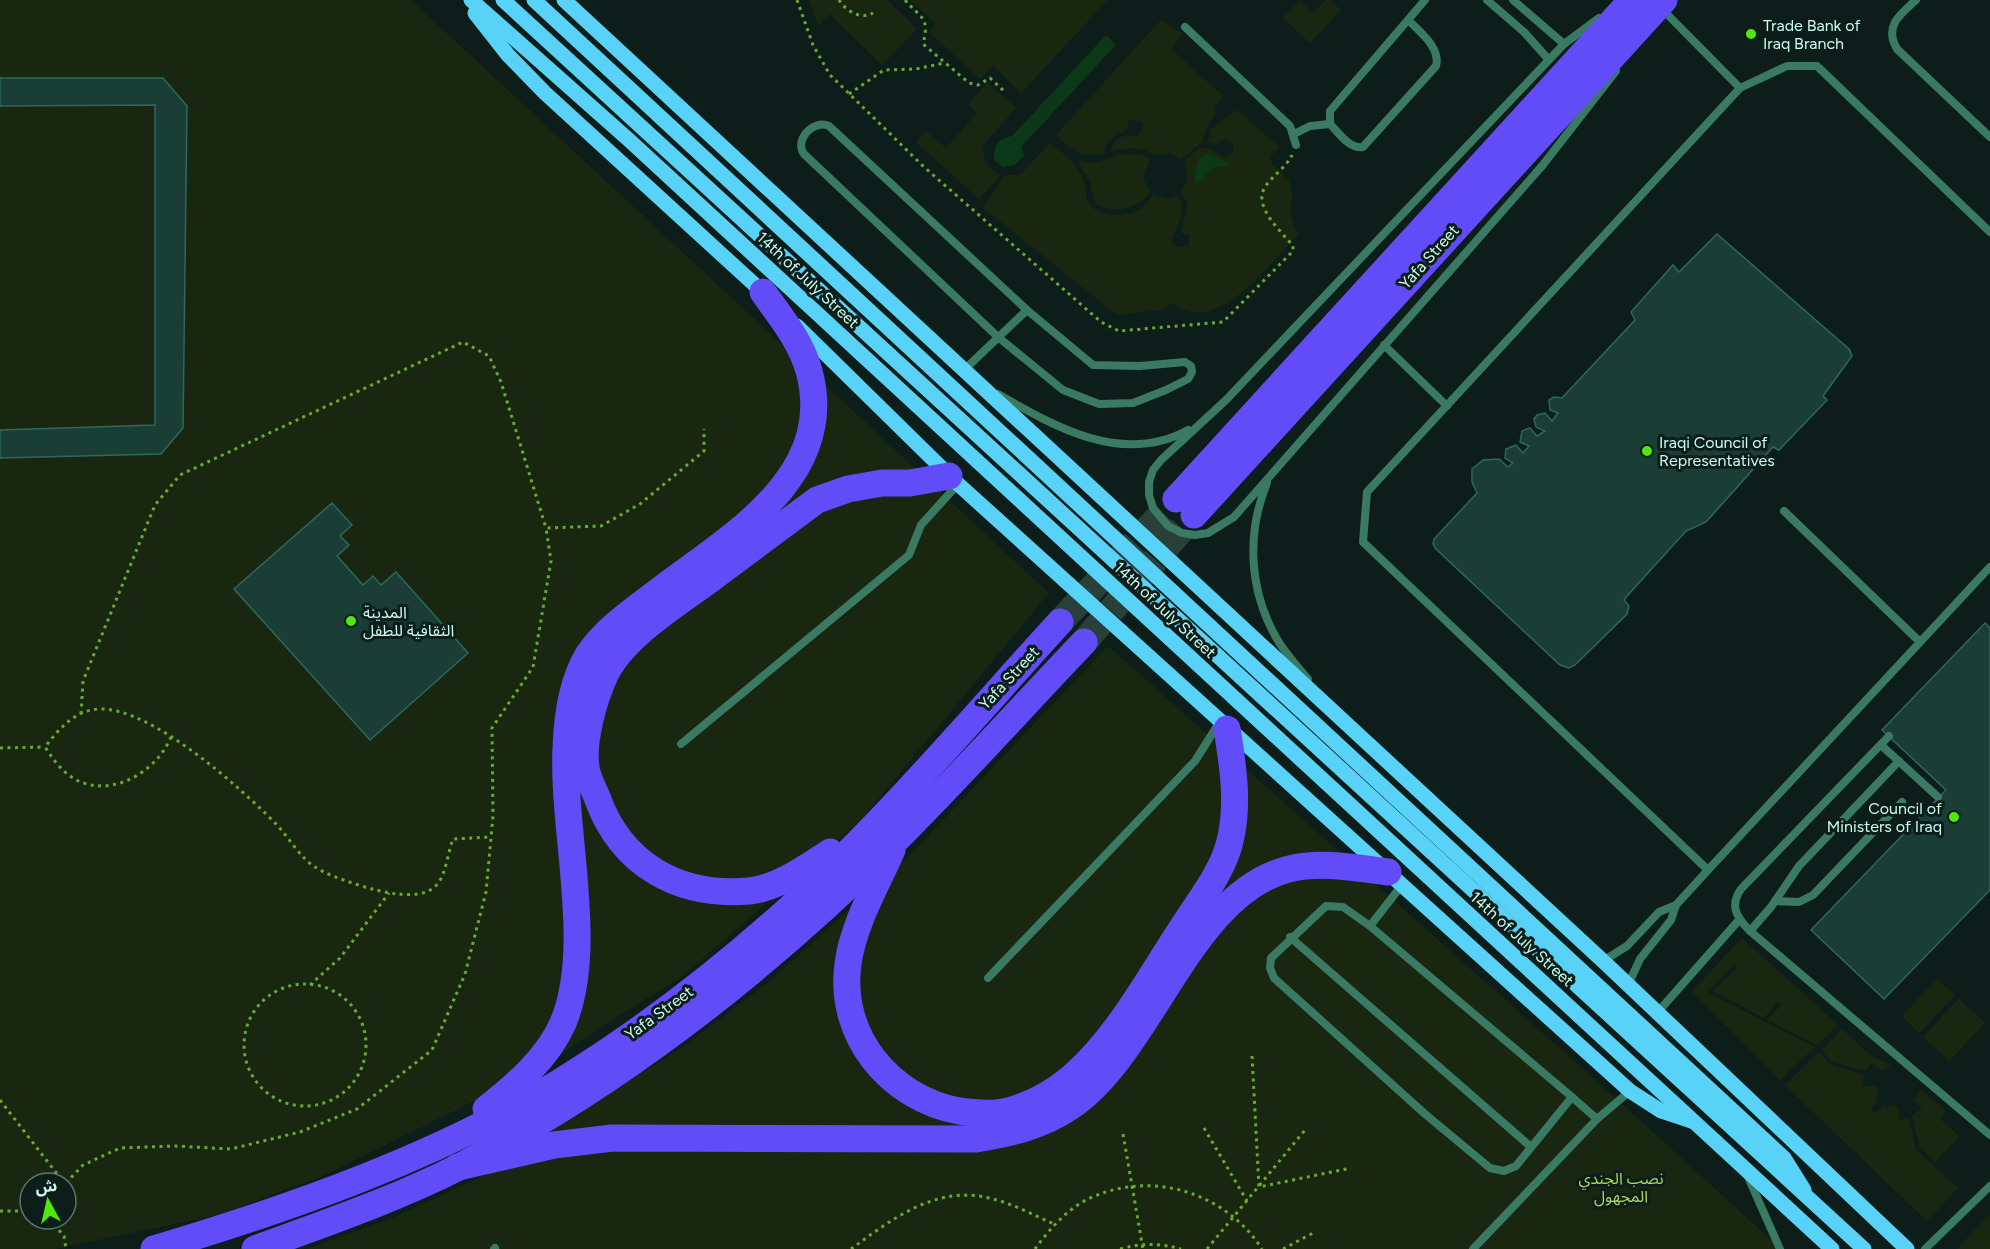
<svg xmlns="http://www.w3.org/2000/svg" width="1990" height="1249" viewBox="0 0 1990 1249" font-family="Figtree,'Noto Sans Arabic',sans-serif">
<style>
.green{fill:#1a2710;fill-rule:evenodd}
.water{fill:#0b3816}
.building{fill:#1a3d36;stroke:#2d685d;stroke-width:1.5}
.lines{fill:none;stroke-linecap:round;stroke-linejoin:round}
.highway-tunnel{stroke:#2a3f3a;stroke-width:27;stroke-dasharray:27 14;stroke-linecap:butt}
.path{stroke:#69aa32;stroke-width:3;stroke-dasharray:3 4.5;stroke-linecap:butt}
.lane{stroke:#3a7a63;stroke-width:8}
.primary{stroke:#58d3f7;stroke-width:15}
.highway{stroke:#614cf7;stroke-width:27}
.poi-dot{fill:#4dea0b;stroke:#0d1d1a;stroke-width:2}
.labels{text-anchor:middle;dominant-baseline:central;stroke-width:6;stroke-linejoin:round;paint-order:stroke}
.poi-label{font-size:16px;fill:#cbfdef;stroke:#0d1d1a;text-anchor:start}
.street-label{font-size:16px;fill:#cbfdef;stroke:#0d1d1a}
.park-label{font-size:16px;fill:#acd85c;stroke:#0d1d1a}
</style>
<rect width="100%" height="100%" fill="#0d1d1a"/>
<g class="green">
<path d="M0,0H411L1049,593L861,820L683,976L607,1023L541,1068L325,1175L218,1215L55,1249H0ZM30,1183H66V1219H30Z"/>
<polygon points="809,0 887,0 917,29 882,65 830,14 818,26"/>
<polygon points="910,0 1108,0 1021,93 993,66 980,79 929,32 936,24"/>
<polygon points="1326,0 1330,0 1341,10 1310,43 1283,18 1299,1 1313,13"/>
<path d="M1161,20L1182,34L1171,49L1223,96L1214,108L1217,111L1206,129L1202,142L1181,159L1169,153L1155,156C1143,146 1124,148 1110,151C1115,136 1126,134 1138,136L1144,126L1141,121L1129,120L1128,128L1107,142L1104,153C1082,160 1072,151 1056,135Z"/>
<polygon points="987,83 1016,108 983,145 985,163 1000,176 979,199 916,142 926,131 946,148 977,113 968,104"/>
<path d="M1237,110L1279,147L1269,158L1273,161L1271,164C1313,192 1276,205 1299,233C1272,261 1216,340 1173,303L1160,310L1117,315L983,208L1005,175H1020L1050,143C1064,154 1078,164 1084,181C1086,188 1085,197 1089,204C1096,216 1126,217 1137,211C1144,207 1148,201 1153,194L1167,199L1178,195C1189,218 1172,227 1172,243L1178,247L1188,246L1190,236L1181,233L1188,203L1181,193L1188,179L1184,161L1200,148L1211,149L1223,157L1232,154L1234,146L1226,138L1217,144L1207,143L1211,129Z"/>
<path d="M1127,153L1146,156L1150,159L1143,178L1150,192C1137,209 1113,215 1095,203L1090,182L1077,160L1092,163Z"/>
<polygon points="1108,646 1619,1101 1781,1249 307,1249 390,1219 503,1167 575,1114 680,1049 770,981 908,857"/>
<polygon points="1742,938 1838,1025 1817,1045 1767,1020 1781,1005 1778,1002 1764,1018 1713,991 1737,968 1734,964 1707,992 1815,1047 1780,1080 1692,991"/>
<polygon points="1937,979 1955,995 1919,1033 1902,1016"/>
<polygon points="1959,999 1985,1023 1949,1061 1923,1037"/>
<polygon points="1842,1029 1870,1055 1891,1065 1882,1071 1871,1063 1865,1071 1833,1062 1821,1050"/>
<polygon points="1819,1052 1831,1065 1864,1075 1862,1086 1877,1086 1879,1093 1875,1098 1877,1101 1871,1109 1876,1114 1883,1106 1887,1109 1890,1104 1898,1107 1899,1120 1909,1118 1916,1150 1958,1188 1927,1221 1785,1085"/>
<polygon points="1920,1089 1946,1111 1940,1119 1960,1137 1935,1162 1920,1148 1912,1116 1922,1108 1914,1100"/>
<polygon points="1990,1214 1990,1249 1957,1249"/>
</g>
<g class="water">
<path d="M1106,35L1116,45L1022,146L1024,156L1015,165L1003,167L994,160C994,145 997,139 1012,136Z"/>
<path d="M1208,153L1228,162V166L1212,168L1199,183L1195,181C1195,170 1197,157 1208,153Z"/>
</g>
<g class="building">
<polygon points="0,78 163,78 187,106 183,428 161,454 0,458 0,430 155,425 155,105 0,106"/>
<polygon points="1717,234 1849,349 1852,356 1823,396 1827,400 1779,450 1773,447 1706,522 1686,531 1627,596 1624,600 1629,606 1627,614 1575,665 1569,668 1560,665 1436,549 1433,544 1434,539 1477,493 1472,482 1472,469 1483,460 1499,459 1508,467 1513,463 1505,458 1506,449 1516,445 1523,453 1529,446 1520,442 1522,431 1530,428 1537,436 1545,431 1536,427 1534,419 1537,415 1545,413 1552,421 1558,413 1550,410 1549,400 1554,397 1562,398 1635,320 1631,312 1673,265 1679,272"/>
<polygon points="332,503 352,525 340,536 349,545 337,556 363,585 373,576 381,585 396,572 468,653 370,740 234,589"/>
<polygon points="1985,623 1990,628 1990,890 1884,999 1811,930 1946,790 1882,730"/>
</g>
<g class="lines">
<g class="highway-tunnel">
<polyline points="1060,622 1176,499"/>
<polyline points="1084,642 1194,515"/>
</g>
<g class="path">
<path d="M797,0L813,45L830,75L924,167L1101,322L1119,331L1223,322L1293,251V246C1282,232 1254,208 1264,189C1271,176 1286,168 1292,155"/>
<path d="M839,0C846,11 860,20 873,13"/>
<path d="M905,0C921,19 930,16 923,44L969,83L978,85L990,78L1005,92"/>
<polyline points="849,94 884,70 916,69 944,63"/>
<polyline points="81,714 83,681 155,505 180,475 463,342 489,356 501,382 546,528 601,526 640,504 704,451 704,429"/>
<path d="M171,737C155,776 101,804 65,772C57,765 51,756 45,747C59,729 75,710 99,709C151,707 241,788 276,824C287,835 302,860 315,867C332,878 377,892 397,894C412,895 429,896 439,882C446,872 448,852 453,839L491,837"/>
<polyline points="0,748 45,747"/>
<circle cx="305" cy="1045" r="61"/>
<polyline points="310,985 340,958 389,893"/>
<polyline points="1252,1056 1259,1187 1351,1168"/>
<polyline points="0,1100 64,1183"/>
<polyline points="1204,1128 1247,1201"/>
<polyline points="1123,1134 1143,1249"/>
<polyline points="66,1183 83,1165 120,1148 175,1146 231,1149 300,1132 357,1109 432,1050 465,974 486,892 493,816 492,728 533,667 551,561 546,528"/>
<polyline points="0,1211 30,1211"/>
<polyline points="49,1219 64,1236 66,1249"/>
<path d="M851,1249C892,1219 936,1185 989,1198C1012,1203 1033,1215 1054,1224"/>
<path d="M1035,1249C1049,1230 1066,1210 1088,1199C1151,1169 1225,1192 1262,1249"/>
<path d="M1120,1249C1142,1243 1159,1243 1181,1249"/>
<polyline points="1207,1249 1305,1130"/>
<polyline points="1283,1249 1313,1233"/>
</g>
<g class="lane">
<polyline points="1487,0 1524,32 1549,60"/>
<polyline points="1513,0 1564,44"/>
<path d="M1916,0C1899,15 1884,27 1897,49L1990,137"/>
<polyline points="1661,8 1740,88 1787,66 1817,66 1990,232"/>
<polyline points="1599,18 1564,44 1226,400 1161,460 1153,470 1149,482 1149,495 1153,508 1168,526 1182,533 1195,535 1208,533 1234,517 1542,166 1616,71"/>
<path d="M1408,20C1420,32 1441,48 1436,66L1363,147C1349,149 1339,133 1330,124V111L1425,0"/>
<polyline points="1185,27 1290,126 1296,145"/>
<polyline points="1294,134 1310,126 1330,124"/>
<polyline points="1384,345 1447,406"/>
<path d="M963,371L1027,310L1093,365L1140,366L1185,362L1191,366L1192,372L1188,379L1166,390L1133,403L1099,404L1063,390L998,337L804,154C794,140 813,119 829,126L1027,310"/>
<path d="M998,394C1055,427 1123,466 1188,430"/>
<path d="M1267,483C1246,534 1249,591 1277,639C1285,653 1297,666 1308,679"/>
<polyline points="1784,511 1920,642"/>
<path d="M1889,736L1741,889C1729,906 1737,918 1750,931L1990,1135"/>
<polyline points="681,744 909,555 921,525 958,484"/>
<polyline points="1881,745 1938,797"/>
<polyline points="1708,870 1990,567"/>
<polyline points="1775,901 1799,902 1813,895 1902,802"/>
<polyline points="1370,926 1402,885"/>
<polyline points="1750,931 1771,907 1799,866 1899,761"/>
<polyline points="1290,937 1531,1147"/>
<polyline points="1603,961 1627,946 1659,912 1676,905"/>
<polyline points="988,978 1195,761 1219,723"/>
<polyline points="1628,985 1640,959 1671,920 1676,905 1708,870 1363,542 1367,492 1740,88"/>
<polyline points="1657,1013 1739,920"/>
<polyline points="1572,1097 1516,1166 1504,1171 1490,1168 1425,1114 1274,978 1270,968 1271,958 1326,906 1343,907 1370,926 1572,1097 1597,1119"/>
<polyline points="1748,1177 1780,1249"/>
<polyline points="494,1249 495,1248"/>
<polyline points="1473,1249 1597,1119 1630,1091"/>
<polyline points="1925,1249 1990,1186"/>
</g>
<g class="primary">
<polyline points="471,0 629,140 1832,1249"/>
<polyline points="503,0 1864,1249"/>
<polyline points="534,0 1784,1158 1804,1190"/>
<polyline points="564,0 1603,961 1907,1249"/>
<polyline points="475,13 508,55 545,93 767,296"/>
<polyline points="797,326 958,484 1630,1091 1661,1111 1694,1122"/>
</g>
<g class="highway">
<polyline points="1176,499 1632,0"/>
<polyline points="1194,515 1664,0"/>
<path d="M892,850C876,886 853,925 848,964C838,1036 890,1098 959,1111C974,1113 993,1115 1008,1111C1031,1105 1054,1092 1072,1077C1118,1037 1149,978 1182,928C1199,901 1223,872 1230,841C1239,805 1233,765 1227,729"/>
<path d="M830,852C807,867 778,888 749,891C679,897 621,865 597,797C593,788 587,777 586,767C582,741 594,699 605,675C623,637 674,606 708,581C744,554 781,527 817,500L848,489L882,483H910L949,476"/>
<path d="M486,1109C515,1086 548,1058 563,1023C595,947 562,831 566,748C567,719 572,681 588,655C605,629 635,609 660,590C730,537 838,476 809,371C801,341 780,316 763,292"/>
<path d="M458,1167L554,1145L612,1138L976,1139C1010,1133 1041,1127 1070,1107C1152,1052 1190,893 1289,869C1322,861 1356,868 1388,872"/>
<path d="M154,1249C291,1208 431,1159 555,1085C632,1038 705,983 772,924C876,833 967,724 1060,622"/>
<path d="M255,1249C323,1224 394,1200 459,1167C622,1083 767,968 897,839C961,775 1022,707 1084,642"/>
</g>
</g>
<g class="poi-dot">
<circle cx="1751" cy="34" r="6"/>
<circle cx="1647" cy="451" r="6"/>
<circle cx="351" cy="621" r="6"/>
<circle cx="1954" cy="817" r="6"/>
</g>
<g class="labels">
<g class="poi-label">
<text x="1763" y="25">Trade Bank of<tspan x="1763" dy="18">Iraq Branch</tspan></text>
<text x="1659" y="442">Iraqi Council of<tspan x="1659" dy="18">Representatives</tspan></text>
<text x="363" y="612">المدينة<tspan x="363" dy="18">الثقافية للطفل</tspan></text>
<text x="1942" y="808" text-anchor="end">Council of<tspan x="1942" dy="18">Ministers of Iraq</tspan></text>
</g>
<g class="street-label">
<text transform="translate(1429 257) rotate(-48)">Yafa Street</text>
<text transform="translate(808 280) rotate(43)">14th of July Street</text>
<text transform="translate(1165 610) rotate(43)">14th of July Street</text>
<text transform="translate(1009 678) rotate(-47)">Yafa Street</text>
<text transform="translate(1522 939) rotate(42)">14th of July Street</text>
<text transform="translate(659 1013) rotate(-36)">Yafa Street</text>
</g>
<g class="park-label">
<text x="1621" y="1178">نصب الجندي<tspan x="1621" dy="18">المجهول</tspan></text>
</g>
</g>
<g transform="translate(48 1201) rotate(352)"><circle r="28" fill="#0d1d1a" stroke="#59776f" stroke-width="1.5"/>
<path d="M0-4.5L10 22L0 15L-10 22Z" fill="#4dea0b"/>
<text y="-9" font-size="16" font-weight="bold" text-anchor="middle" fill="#cbfdef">ش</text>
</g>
</svg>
